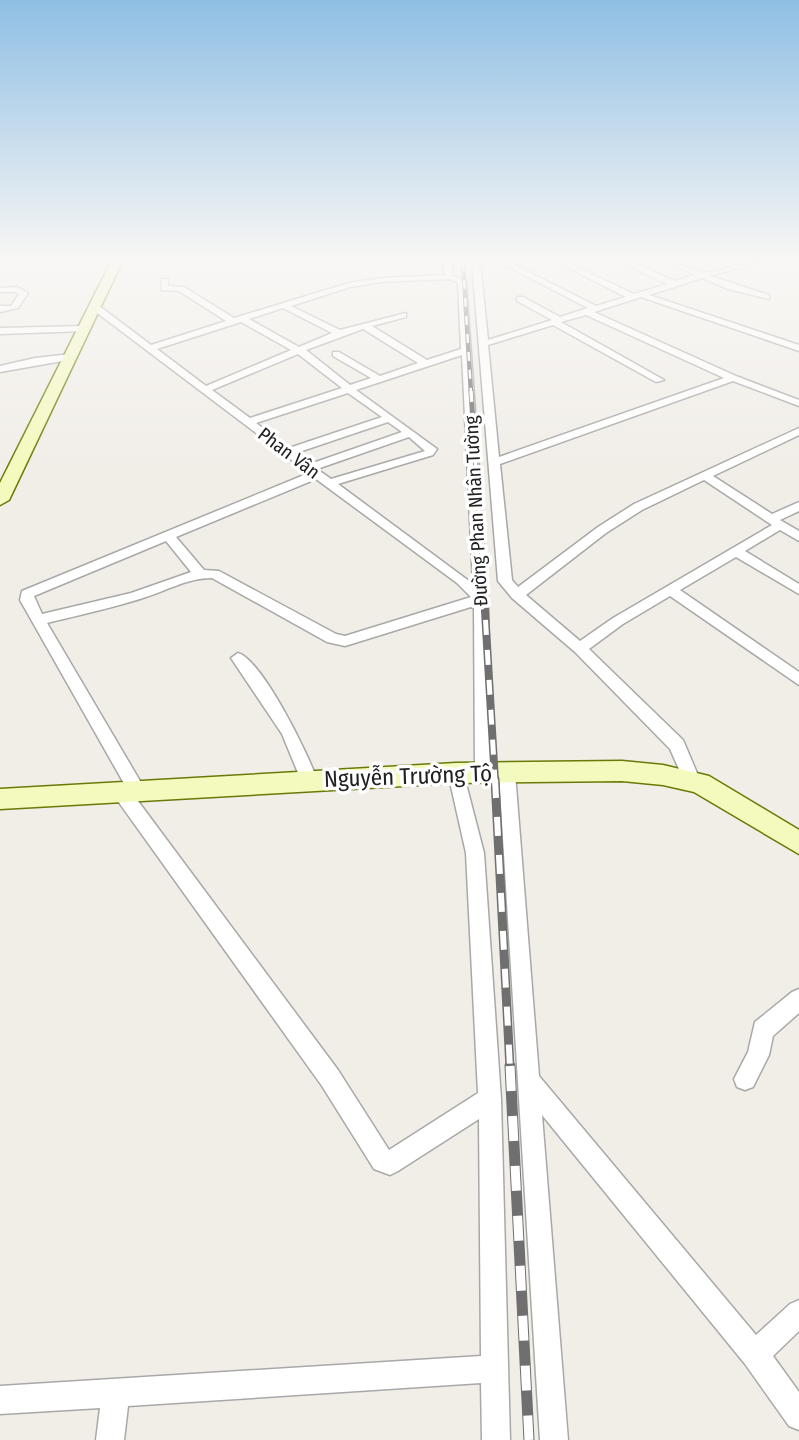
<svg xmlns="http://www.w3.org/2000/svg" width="799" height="1440" viewBox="0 0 799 1440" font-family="'Fira Sans Condensed',sans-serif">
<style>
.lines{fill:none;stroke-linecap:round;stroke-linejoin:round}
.street-casing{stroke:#a8a8a8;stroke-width:3}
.secondary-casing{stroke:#6a7a06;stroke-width:3}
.street{fill:#fff;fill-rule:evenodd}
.secondary{fill:#f4f9be;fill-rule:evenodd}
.rail-far4-casing{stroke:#6f6f6f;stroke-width:4.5}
.rail-far3-casing{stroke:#6f6f6f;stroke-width:5}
.rail-far2-casing{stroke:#6f6f6f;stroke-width:8}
.rail-far1-casing{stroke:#6f6f6f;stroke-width:9}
.rail-casing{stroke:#6f6f6f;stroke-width:11}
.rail-far4{stroke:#fff;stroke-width:2.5;stroke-dasharray:9;stroke-linecap:butt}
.rail-far3{stroke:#fff;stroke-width:3.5;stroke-dasharray:11;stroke-linecap:butt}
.rail-far2{stroke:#fff;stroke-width:5;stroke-dasharray:15;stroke-linecap:butt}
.rail-far1{stroke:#fff;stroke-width:6;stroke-dasharray:19;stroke-linecap:butt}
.rail{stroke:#fff;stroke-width:9;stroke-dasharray:25;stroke-linecap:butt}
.labels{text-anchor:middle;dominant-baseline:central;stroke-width:7;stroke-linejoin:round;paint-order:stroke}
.far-street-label{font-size:19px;fill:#212121;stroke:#fff}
.street-label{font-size:23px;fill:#212121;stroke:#fff}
</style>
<rect width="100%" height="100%" fill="#f1eee8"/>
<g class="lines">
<g class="street-casing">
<g id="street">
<path d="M443,262H451L453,276L466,281L488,599L491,772L489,777L483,779L477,777L475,772L474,606L345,646L327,642L212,578C187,578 166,591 143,598C112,608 79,615 47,623L143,786L146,791L143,796L135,797L338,1070L389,1150L478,1093L466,853L448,773L450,768L456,766L462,768L484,853L501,1099L510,1440H482L481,1383L128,1406L124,1440H96L100,1408L0,1414V1386L481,1356L479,1119L398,1171L390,1175L374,1169L322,1086L115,797L112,792L115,787H126L20,600L22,591L309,473L92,309V305H98L151,345L226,321L179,291L161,290L162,279H168V286L184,287L234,318L349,283L382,278L445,275ZM449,279L458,282L461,349L427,360L372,326L406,317V313L340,330L291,306L350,287L382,282ZM283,308L332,333L299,347L249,319ZM241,322L291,350L206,386L157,349ZM363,329L418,363L380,376L339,352H333V356L371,378L350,385L306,350ZM298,354L342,388L250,418L212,390ZM462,355L473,584L338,484L433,455L437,449L356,390ZM348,393L382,417L289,448L256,423ZM388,422L402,432L310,464L296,453ZM409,437L425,451L331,479L317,469ZM316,479L457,583L471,597L345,636L336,634L219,571L204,570L176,537ZM166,541L191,572L131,593L42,614L34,596Z"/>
<path d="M472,262H480L488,340L552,320L517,301V297H523L560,317L588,308L499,262H509L596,306L626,297L556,262H566L634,294L667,284L620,262H631L675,281L695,275L667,262C681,262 692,272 704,272C722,273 740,262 759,262L710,276L769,295V299L728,289L702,278L649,295L799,345V351L641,297L594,312L736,376L799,400V406L733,381L500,464L512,580L518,587L598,527L634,504L799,428V435L713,476L772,514L799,502V511L780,520L799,531V541L780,530L745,551L799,584V594L736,557L680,590L799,672V685L670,596L623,624L589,649L683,740L700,780L698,785L692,787L686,785L670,749L575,652L512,598L498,581ZM586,315L724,378L499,457L488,345L553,325L656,382L664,380L561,322ZM704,480L772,525L613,618L580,641L526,595L606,533L642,510Z"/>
<polygon points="17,287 28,293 18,308 0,312 0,306 11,306 19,294 16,292 0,292 0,288"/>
<polygon points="84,326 87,327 87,331 0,334 0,328"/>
<polygon points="71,354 74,355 74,359 0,372 0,366 35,358"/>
<path d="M238,653C262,660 309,755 317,780L315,785L309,787L303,785L282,734L231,658Z"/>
<polygon points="507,766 513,768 515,773 539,1076 756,1335 790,1304 799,1300 799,1331 773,1356 799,1392 799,1430 789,1426 745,1364 542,1115 568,1440 540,1440 499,773 501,768"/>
<polygon points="799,989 799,1013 773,1036 769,1055 753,1087 745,1090 737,1087 734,1079 748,1052 755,1022 792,992"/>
</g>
</g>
<g class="secondary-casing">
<g id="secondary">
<polygon points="111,262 122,262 9,500 0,505 0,483"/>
<polygon points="622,761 663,765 709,776 799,830 799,854 694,792 663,785 622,781 456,783 0,809 0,789 456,763"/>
</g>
</g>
<use href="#street" class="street"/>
<use href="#secondary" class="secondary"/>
<g class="rail-far4-casing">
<polyline id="rail-far4" points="463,262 471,392"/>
</g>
<g class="rail-far3-casing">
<polyline id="rail-far3" points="471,391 482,561"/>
</g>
<g class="rail-far2-casing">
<polyline id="rail-far2" points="482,560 495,781"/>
</g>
<g class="rail-far1-casing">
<polyline id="rail-far1" points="495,779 510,1068"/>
</g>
<g class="rail-casing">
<polyline id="rail" points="510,1066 529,1440"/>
</g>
<use href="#rail-far4" class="rail-far4"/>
<use href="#rail-far3" class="rail-far3"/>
<use href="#rail-far2" class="rail-far2"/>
<use href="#rail-far1" class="rail-far1"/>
<use href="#rail" class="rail"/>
</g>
<linearGradient id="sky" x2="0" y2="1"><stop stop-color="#8fbfe4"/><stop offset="0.56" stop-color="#f9f7f5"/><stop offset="1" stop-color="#f9f7f5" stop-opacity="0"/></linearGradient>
<rect width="799" height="464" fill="url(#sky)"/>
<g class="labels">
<g class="far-street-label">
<text transform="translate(289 453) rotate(37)">Phan Vân</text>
<text transform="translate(476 511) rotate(-93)">Đường Phan Nhân Tường</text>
</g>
<g class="street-label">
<text transform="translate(408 776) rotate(-2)">Nguyễn Trường Tộ</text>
</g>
</g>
</svg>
